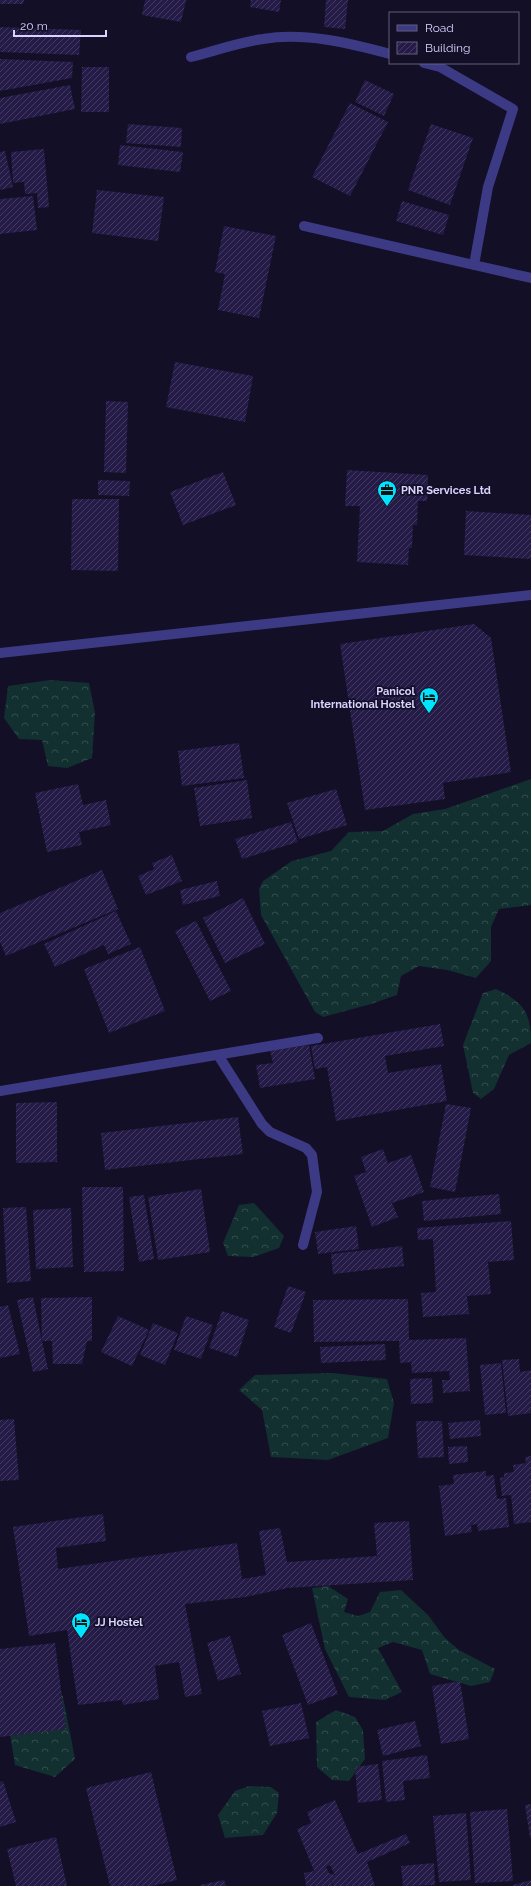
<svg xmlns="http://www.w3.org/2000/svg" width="531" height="1886" viewBox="0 0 531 1886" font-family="Raleway,sans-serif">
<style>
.forest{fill:url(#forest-crowns)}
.building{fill:url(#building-hatch);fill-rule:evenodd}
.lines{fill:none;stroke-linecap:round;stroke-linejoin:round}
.street{stroke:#3d3a85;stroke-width:10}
.labels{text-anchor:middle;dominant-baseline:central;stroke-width:3.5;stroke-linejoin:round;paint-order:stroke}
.poi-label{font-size:11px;font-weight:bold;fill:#d9d4ff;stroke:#130f26;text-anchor:start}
</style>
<defs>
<pattern id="forest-crowns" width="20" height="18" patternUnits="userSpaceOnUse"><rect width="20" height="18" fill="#12302f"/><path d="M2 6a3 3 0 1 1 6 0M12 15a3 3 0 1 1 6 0" fill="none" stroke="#344d4e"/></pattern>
<pattern id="building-hatch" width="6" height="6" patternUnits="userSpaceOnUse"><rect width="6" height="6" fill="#241b47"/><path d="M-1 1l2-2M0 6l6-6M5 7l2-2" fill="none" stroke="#433b63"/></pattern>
</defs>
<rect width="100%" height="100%" fill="#130f26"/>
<g class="forest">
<polygon points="50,680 89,683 95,713 92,758 67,768 48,766 42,740 19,739 4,718 8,686"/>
<polygon points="531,779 531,905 499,909 491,927 491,961 476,978 447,970 419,966 401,976 397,995 371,1004 323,1017 315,1012 261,915 259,889 263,881 292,861 331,851 349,832 383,831 413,814 445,809"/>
<path d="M496,989C524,1002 531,1013 531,1043L509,1055L494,1089L481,1099L473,1093L463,1045L483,993Z"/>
<polygon points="254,1203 284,1236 279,1248 253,1257 228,1256 223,1243 239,1205"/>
<polygon points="333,1373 387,1379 394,1403 388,1438 328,1460 271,1457 262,1410 239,1390 255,1375"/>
<polygon points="328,1586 348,1599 344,1612 358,1616 370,1612 380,1592 401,1590 428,1615 445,1638 459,1650 495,1669 490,1682 471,1686 430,1674 422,1650 393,1642 378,1648 402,1692 385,1700 349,1697 325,1649 312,1588"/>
<polygon points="51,1673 63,1697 75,1759 55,1777 15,1765 9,1728"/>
<polygon points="336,1710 355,1717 363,1730 365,1759 349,1781 332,1780 317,1767 316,1722"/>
<polygon points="249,1786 271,1787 279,1793 277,1813 263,1835 225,1838 218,1815 235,1791"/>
</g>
<g class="building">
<polygon points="0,0 24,0 23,4 0,4"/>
<polygon points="145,0 186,0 181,22 142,15"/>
<polygon points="251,0 281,0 279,12 250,7"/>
<polygon points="326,0 348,0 345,29 324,27"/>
<polygon points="0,27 81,30 79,55 0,52"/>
<polygon points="0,59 73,62 72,78 0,91"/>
<polygon points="82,67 109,67 109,112 81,112"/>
<polygon points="365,80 394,94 384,116 355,102"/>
<polygon points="70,85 75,109 0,124 0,98"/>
<polygon points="350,103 388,122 350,196 312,177"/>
<polygon points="128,124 182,128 181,147 126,143"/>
<polygon points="431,124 473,138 450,205 408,190"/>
<polygon points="120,145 183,152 180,172 118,165"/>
<polygon points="44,149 49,207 38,208 37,193 25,194 24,182 13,183 11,152"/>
<polygon points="5,151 13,187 0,190 0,152"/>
<polygon points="97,190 164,197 158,241 92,233"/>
<polygon points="33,196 37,230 0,234 0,199"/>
<polygon points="402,201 449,215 443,235 396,221"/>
<polygon points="224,226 276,236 259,318 218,310 225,274 215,272"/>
<polygon points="175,362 253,376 245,422 166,407"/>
<polygon points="106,401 128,402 126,473 104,472"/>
<polygon points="347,470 428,475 427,501 418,501 417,525 413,525 412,548 409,548 408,565 357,562 360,506 345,506"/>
<polygon points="223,472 236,505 183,525 170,492"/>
<polygon points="98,480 130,481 129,496 98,495"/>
<polygon points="72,499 119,499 118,571 71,570"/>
<polygon points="466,511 531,515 531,559 464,555"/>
<polygon points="474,624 491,638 511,772 443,783 445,799 365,810 340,644"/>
<polygon points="239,743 244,778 182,786 178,751"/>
<polygon points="247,780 252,818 200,826 194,788"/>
<polygon points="78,784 83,805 106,800 111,825 79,832 82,845 47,852 35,793"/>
<polygon points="336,789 347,825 299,839 287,803"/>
<polygon points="291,822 298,842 242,859 235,839"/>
<polygon points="172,855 182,881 146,895 138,876 154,869 152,863"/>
<polygon points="102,870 118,909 6,956 0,942 0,913"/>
<polygon points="217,881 220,896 183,905 180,890"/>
<polygon points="243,898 265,944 225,963 203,918"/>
<polygon points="116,911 131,944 108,954 104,945 55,967 44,944"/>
<polygon points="196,921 231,991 210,1001 175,931"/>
<polygon points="140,947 165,1011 109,1033 84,969"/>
<polygon points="440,1024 444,1046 385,1056 388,1073 441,1064 447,1101 336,1121 327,1067 315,1069 311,1046"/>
<polygon points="309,1045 315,1079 260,1088 256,1065 273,1063 270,1051"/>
<polygon points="57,1102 57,1162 16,1163 16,1103"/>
<polygon points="446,1104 471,1108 455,1192 430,1187"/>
<polygon points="238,1117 243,1154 105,1170 101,1133"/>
<polygon points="383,1149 388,1163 411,1155 424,1192 392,1203 398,1217 372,1227 354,1176 366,1172 361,1157"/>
<polygon points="82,1187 123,1187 124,1271 84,1272"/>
<polygon points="201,1189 210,1252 158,1260 148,1197"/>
<polygon points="499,1194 501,1214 424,1221 422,1201"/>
<polygon points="144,1195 154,1259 139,1262 129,1197"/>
<polygon points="26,1207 31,1281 7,1283 3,1208"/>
<polygon points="71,1208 73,1267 36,1269 33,1210"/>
<polygon points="511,1221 514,1260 488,1262 491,1294 467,1296 469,1314 423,1317 421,1293 436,1292 433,1239 418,1240 417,1228"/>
<polygon points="356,1226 359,1249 318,1254 315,1232"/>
<polygon points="402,1246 404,1266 333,1274 331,1254"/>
<polygon points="288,1286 306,1292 291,1333 274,1327"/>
<polygon points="33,1297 42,1341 41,1298 92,1297 92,1341 87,1341 82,1364 53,1364 52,1341 42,1341 48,1369 33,1372 17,1300"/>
<polygon points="408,1299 409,1340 466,1338 470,1391 443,1393 442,1380 450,1380 449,1371 412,1373 411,1362 400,1363 399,1341 314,1342 313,1300"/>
<polygon points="8,1305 20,1354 0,1358 0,1307"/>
<polygon points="222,1311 249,1320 237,1357 209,1348"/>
<polygon points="118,1316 149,1330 132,1366 101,1352"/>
<polygon points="186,1316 213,1325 201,1359 174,1350"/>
<polygon points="153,1323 178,1333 165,1365 140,1355"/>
<polygon points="385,1344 386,1360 321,1363 320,1347"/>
<polygon points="519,1359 520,1372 531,1370 531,1413 508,1416 502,1360"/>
<polygon points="501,1363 506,1413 485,1415 480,1365"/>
<polygon points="432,1378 433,1403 411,1404 410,1379"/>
<polygon points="14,1419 19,1480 0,1481 0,1420"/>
<polygon points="480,1420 481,1436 450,1439 448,1423"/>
<polygon points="416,1421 442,1421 444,1457 418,1458"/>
<polygon points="467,1446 468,1462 449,1464 448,1447"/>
<polygon points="531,1456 531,1522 514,1524 511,1495 502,1496 500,1478 504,1477 504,1473 514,1472 513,1465 526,1463 525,1457"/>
<polygon points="486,1471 486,1476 494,1475 497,1499 506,1498 509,1527 478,1531 477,1524 471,1525 472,1532 445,1536 439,1486 454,1484 453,1475"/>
<polygon points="103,1514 106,1541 56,1548 58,1569 237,1543 242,1579 266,1575 259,1531 280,1528 287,1562 377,1556 374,1523 409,1521 413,1580 288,1588 245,1597 185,1604 202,1694 185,1697 179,1662 155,1666 159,1699 123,1705 122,1700 78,1705 67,1630 29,1636 13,1527"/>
<polygon points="311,1623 338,1694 308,1705 282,1635"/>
<polygon points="230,1636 241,1674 218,1681 207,1643"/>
<polygon points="55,1643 66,1729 0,1737 0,1649"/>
<polygon points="460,1681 469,1739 441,1744 432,1686"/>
<polygon points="301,1703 309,1738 270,1746 262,1711"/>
<polygon points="415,1721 421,1746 383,1756 377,1730"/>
<polygon points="427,1755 430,1778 403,1781 405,1800 386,1802 382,1761"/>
<polygon points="378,1764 382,1800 358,1803 355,1767"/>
<polygon points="151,1772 177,1880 152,1886 110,1886 86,1788"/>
<polygon points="3,1781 16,1822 0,1827 0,1782"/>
<path d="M335,1800L358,1854L406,1834L410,1843L367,1862L375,1886H333L331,1878L332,1886H306L304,1873L314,1871L297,1829L311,1823L307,1812ZM330,1865L335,1875L329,1873L326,1867Z"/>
<polygon points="531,1804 531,1838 530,1838 525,1805"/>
<polygon points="507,1809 513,1881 475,1883 470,1812"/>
<polygon points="466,1813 471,1880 439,1882 433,1816"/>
<polygon points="56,1837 67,1886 16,1886 7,1849"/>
<polygon points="434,1863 435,1885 403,1886 401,1866"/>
<polygon points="224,1880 226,1886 201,1886 200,1885"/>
<polygon points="531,1880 531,1886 513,1886 513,1885"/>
</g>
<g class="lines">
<g class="street">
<path d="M191,57C215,51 239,42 263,39C304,32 350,43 390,54"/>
<polyline points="424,63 440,67 513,109 488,187 474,265 531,278"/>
<polyline points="304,226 474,265"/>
<polyline points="0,653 531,595"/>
<polyline points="218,1055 262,1124 270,1132 306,1148 312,1155 317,1192 303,1245"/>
<polyline points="0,1091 318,1038"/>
</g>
</g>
<defs>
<g id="office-pin" transform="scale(1)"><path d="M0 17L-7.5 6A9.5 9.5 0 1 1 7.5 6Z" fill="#00e5ff" stroke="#130f26"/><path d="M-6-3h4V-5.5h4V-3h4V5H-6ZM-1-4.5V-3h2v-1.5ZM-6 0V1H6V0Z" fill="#111"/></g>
<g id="hotel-pin" transform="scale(1)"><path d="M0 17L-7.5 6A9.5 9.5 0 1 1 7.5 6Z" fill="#00e5ff" stroke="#130f26"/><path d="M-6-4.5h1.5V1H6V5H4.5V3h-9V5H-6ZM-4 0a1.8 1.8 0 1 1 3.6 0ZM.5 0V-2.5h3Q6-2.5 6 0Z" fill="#111"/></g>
</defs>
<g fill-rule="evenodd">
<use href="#office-pin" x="387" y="490"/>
<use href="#hotel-pin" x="429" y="697"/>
<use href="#hotel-pin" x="81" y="1622"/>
</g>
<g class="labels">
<g class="poi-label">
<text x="401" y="490">PNR Services Ltd</text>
<text x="415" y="691" text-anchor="end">Panicol<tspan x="415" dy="13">International Hostel</tspan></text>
<text x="95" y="1622">JJ Hostel</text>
</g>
</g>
<rect x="389" y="12" width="130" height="52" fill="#130f26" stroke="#625e7d"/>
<rect x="397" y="25" width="20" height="6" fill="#3d3a85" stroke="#625e7d"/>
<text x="425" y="32" font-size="12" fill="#d9d4ff">Road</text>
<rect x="397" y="42" width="20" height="12" fill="url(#building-hatch)" stroke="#625e7d"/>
<text x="425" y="52" font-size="12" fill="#d9d4ff">Building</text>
<path d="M14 30v6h92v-6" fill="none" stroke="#d9d4ff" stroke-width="2"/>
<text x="20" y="30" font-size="12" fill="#d9d4ff" stroke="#130f26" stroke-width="3" paint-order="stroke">20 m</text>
</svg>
